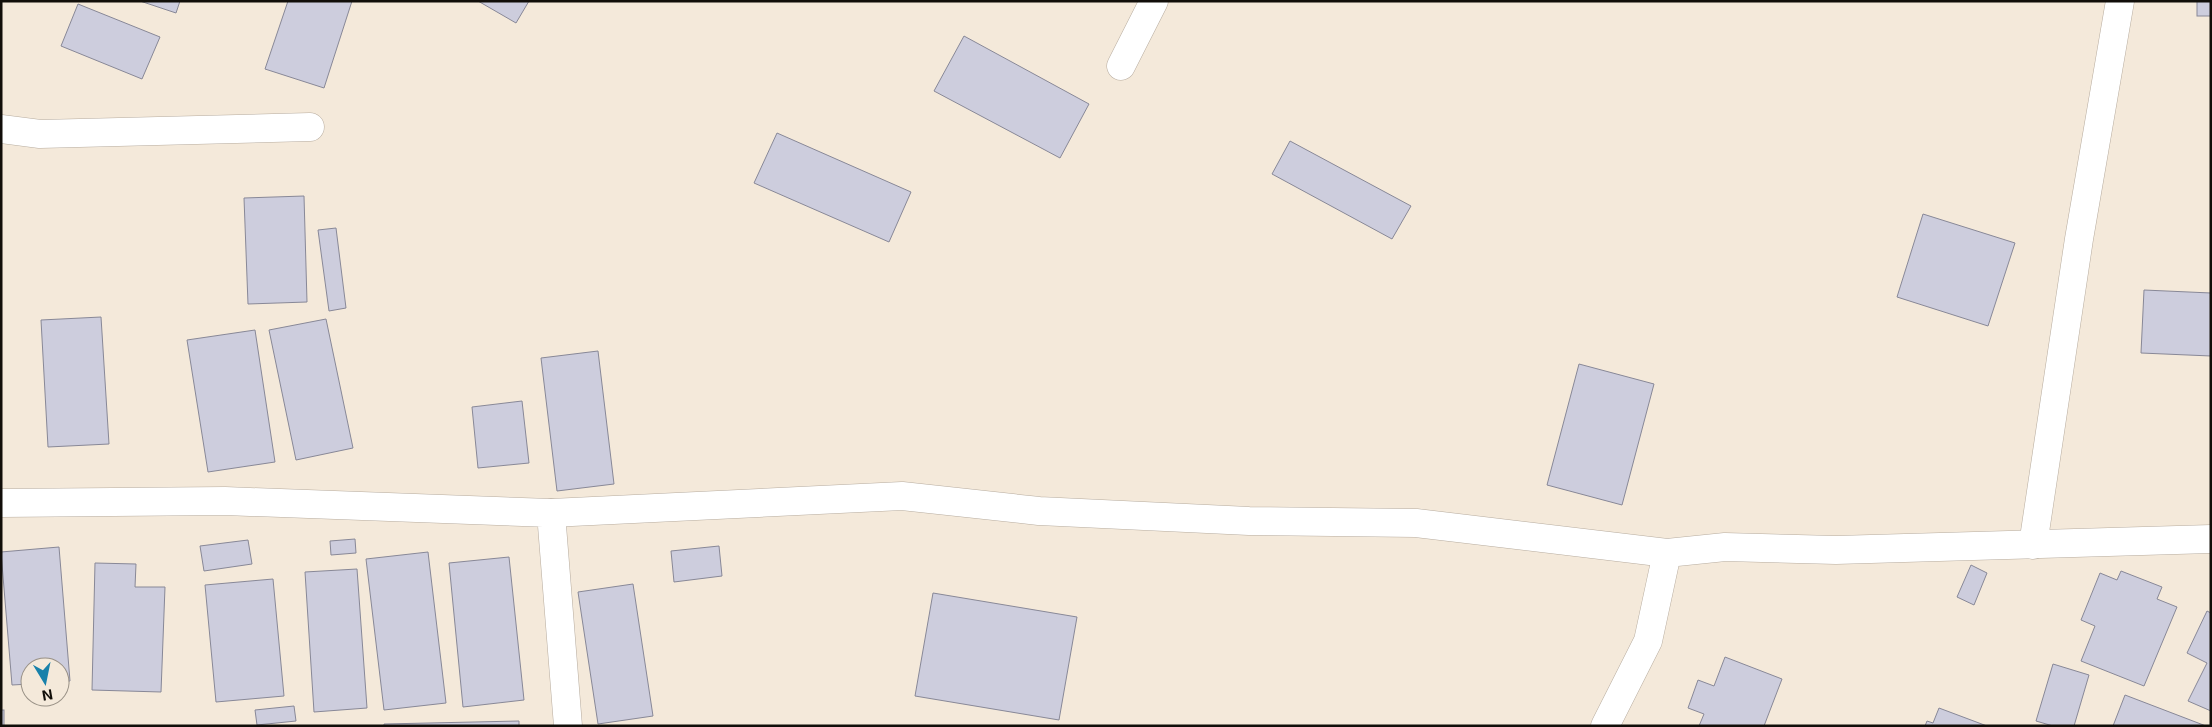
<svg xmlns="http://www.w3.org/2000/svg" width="2212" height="727" viewBox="0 0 2212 727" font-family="Inter,sans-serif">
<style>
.building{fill:#cdcddd;stroke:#888897}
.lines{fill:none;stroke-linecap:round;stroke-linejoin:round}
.minor-casing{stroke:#b7ac9f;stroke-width:29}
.minor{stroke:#fff;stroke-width:28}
</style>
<rect width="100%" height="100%" fill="#f4e9da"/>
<g class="building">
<polygon points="140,1 180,1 176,13"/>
<polygon points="288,1 352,1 324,88 265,69"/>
<polygon points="478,1 529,1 516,23"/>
<rect x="2197" y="1" width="14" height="15"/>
<polygon points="78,4 160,37 142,79 61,46"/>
<polygon points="964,36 1089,104 1060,158 934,91"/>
<polygon points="777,133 911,192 889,242 754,183"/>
<polygon points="1290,141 1411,206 1392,239 1272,174"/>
<polygon points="304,196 307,302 248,304 244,198"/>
<polygon points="1923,214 2015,243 1988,326 1897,297"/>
<polygon points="336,228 346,308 329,311 318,230"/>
<polygon points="2144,290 2211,293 2211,356 2141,353"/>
<polygon points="101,317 109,444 48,447 41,320"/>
<polygon points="326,319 353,448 296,460 269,330"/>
<polygon points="255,330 275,462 208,472 187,340"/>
<polygon points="598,351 614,484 557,491 541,358"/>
<polygon points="1579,364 1654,384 1622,505 1547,485"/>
<polygon points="522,401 529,463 478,468 472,407"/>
<polygon points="355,539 356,553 331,555 330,541"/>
<polygon points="248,540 252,564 204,571 200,546"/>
<polygon points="719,546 722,576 674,582 671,551"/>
<polygon points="59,547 70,681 60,682 60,667 30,667 30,684 12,685 1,552"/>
<polygon points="428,552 446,703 384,710 366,559"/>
<polygon points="509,557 524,700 463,707 449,563"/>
<polygon points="95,563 136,564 135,587 165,587 161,692 92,690"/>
<polygon points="1971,565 1987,573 1974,605 1957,597"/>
<polygon points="357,569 367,708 314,712 305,572"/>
<polygon points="2121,571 2162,587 2157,599 2177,607 2144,686 2081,661 2095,626 2081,620 2100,573 2117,580"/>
<polygon points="273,579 284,696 216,702 205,585"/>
<polygon points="633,584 653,716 598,724 578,592"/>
<polygon points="933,593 1077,617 1059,720 915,696"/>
<polygon points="2207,611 2211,613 2211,711 2188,701 2207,663 2187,653"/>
<polygon points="1725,657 1782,679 1764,726 1699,726 1704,714 1688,708 1698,680 1714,686"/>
<polygon points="2053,664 2089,675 2074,726 2053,726 2036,721"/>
<polygon points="2125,695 2206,726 2113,726"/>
<polygon points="294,706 296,721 257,725 255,710"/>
<polygon points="1939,708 1987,726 1925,726 1927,721 1933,723"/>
<rect x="1" y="710" width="3" height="16"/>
<polygon points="519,721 519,726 384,726 384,724"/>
</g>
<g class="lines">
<g class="minor-casing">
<g id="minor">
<polyline points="1121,66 1154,1"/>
<polyline points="1,129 40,134 310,127"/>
<polyline points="1,503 225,501 551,513 568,726"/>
<polyline points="551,513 902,496 1039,511 1249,521 1416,523 1667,553"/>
<polyline points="2033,545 2079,239 2120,1"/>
<polyline points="1605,726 1648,641 1667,553 1725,547 1836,550 2211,539"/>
</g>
</g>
<use href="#minor" class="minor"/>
</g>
<rect width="2212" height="727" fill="none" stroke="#110e09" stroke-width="5"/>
<g transform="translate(45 682) rotate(170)"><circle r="24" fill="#f4e9da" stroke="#999186"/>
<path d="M0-4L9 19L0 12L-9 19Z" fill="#1881aa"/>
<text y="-8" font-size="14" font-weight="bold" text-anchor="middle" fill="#110e09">N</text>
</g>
</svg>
